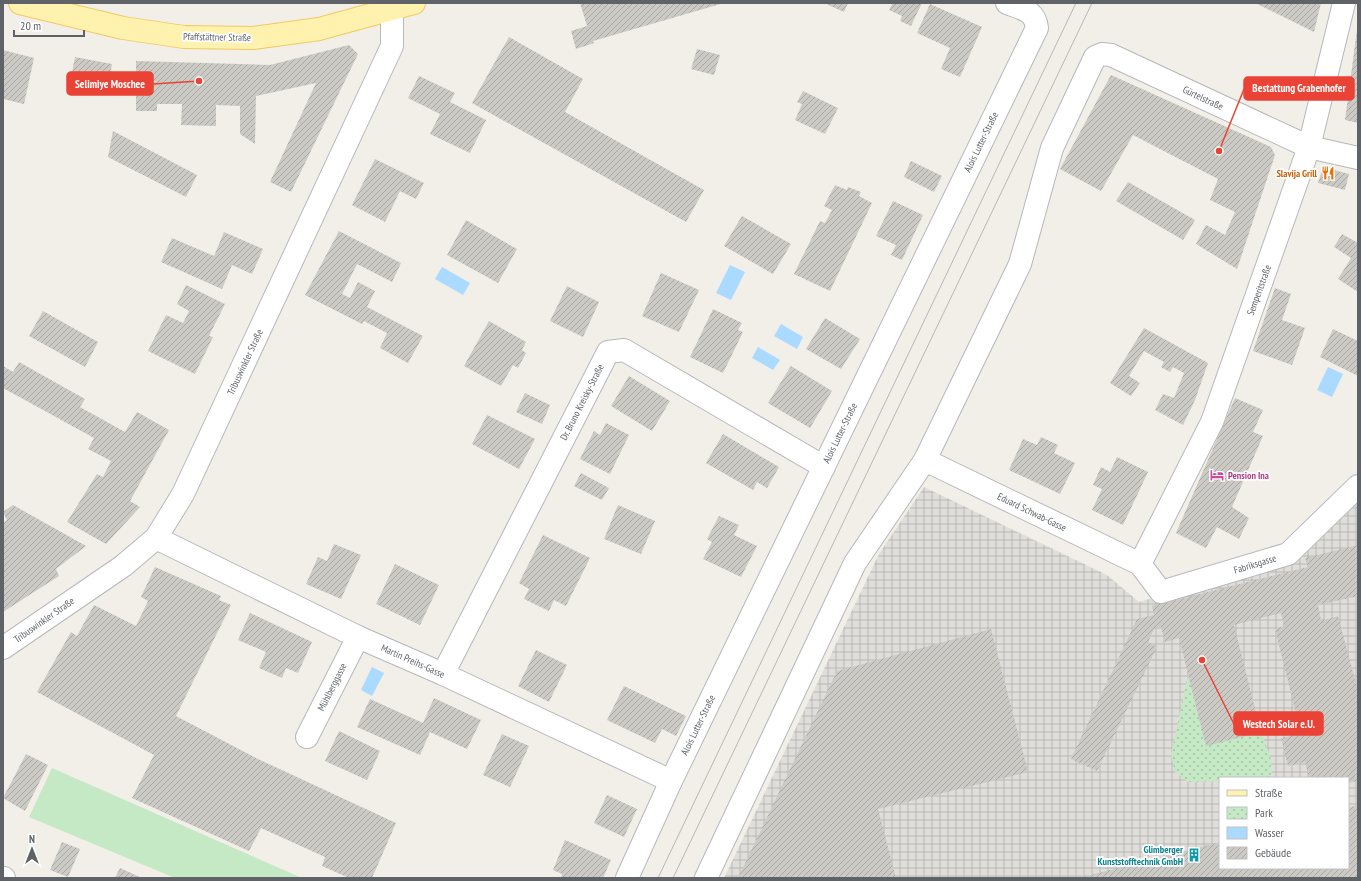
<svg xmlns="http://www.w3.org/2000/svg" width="1361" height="881" viewBox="0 0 1361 881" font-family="'PT Sans Narrow',sans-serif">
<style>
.industrial{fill:url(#industrial-grid);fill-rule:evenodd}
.green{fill:#c5e8c5}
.park{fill:url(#park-dots)}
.water{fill:#aadaff}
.building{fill:url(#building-hatch)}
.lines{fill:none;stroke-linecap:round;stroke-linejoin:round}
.minor-casing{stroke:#b5b8bc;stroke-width:24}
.major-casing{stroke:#f2c960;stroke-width:24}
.minor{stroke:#fff;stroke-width:22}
.major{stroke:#fff2af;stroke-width:22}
.tram{stroke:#b6b7b8;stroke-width:1}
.labels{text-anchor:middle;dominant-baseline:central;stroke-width:3.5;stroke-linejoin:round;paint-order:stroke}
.street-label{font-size:10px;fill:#5f6368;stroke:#fff}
.food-label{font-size:10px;font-weight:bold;fill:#c56008;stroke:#fff;text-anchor:end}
.hotel-label{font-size:10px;font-weight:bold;fill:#b23c85;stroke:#fff;text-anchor:start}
.culture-label{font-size:10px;font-weight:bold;fill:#0d838f;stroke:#fff;text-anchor:end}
.leader{fill:none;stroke:#ea4335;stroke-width:1.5}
.callout-dot{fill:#ea4335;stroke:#fff;stroke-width:1.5}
.callout{fill:#ea4335;stroke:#ea4335;stroke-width:1.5}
.callout-label{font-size:11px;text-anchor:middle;font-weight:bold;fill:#fff}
</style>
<defs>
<pattern id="industrial-grid" width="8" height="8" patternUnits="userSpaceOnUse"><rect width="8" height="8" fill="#e0deda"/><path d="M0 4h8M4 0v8" fill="none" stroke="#b9b8b5"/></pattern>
<pattern id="park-dots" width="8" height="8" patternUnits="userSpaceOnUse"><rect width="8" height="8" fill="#c5e8c5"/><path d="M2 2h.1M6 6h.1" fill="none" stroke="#a3c0a4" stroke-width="1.8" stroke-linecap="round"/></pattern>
<pattern id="building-hatch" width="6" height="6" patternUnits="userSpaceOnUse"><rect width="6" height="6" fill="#cccac5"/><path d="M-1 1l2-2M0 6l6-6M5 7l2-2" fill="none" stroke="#a9a8a4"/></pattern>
</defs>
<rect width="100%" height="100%" fill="#f1efe8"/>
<path class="industrial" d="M924,487L1107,575L1139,602L1303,554L1358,503V878H724L879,554ZM1220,778H1348V868H1220Z"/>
<polygon class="green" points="52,768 302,878 175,878 29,817"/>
<polygon class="park" points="1188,675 1206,745 1261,732 1271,759 1272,774 1265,778 1220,778 1220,781 1188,782 1175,772 1171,754"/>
<g class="water">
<polygon points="730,265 745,272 731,300 716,293"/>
<polygon points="442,267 470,283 463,295 435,279"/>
<polygon points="781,324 803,337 797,349 774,336"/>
<polygon points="758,347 780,360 773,370 752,358"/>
<polygon points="1328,367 1343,374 1332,397 1317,390"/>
<polygon points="372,667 384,673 372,696 361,690"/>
</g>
<g class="building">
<polygon points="580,3 724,3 593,41 594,43 576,49 571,31 587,26"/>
<polygon points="824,3 848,3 844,12"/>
<polygon points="893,3 922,3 911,26 900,21 902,16 889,10"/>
<polygon points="1255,3 1321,3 1314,32"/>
<polygon points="930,4 982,27 960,77 941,69 950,48 917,33"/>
<polygon points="1357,30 1358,30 1358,123 1345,120"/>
<polygon points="509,37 583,79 565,112 704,190 686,222 472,103"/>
<polygon points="349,45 358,54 291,192 270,182 316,83 256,96 255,144 240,134 240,106 216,105 216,126 181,125 182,104 157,104 157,111 136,111 136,61 270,65"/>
<polygon points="697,49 720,55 714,75 691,69"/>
<polygon points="3,50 34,58 24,104 3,99"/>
<polygon points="75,57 112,64 106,95 69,88"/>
<polygon points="1111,75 1271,147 1275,155 1237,269 1196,244 1206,225 1225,235 1235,212 1210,200 1218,179 1133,135 1101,191 1060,169"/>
<polygon points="419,76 455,93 450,102 486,120 470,153 430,134 440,114 408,98"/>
<polygon points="803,91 838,108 825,134 795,120 802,104 797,102"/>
<polygon points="113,131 197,175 186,197 108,157"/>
<polygon points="375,159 424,183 416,199 400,191 385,222 352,205"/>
<polygon points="911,161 942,176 934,192 904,177"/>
<polygon points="1323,167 1349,174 1345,190 1318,183"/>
<polygon points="1128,182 1195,220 1183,240 1116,201"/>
<polygon points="835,185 847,190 848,187 861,192 859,196 872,203 830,291 794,274 820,221 825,223 832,210 824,206"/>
<polygon points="893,201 923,215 902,260 891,255 896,245 876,236"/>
<polygon points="742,216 791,244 773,274 724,246"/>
<polygon points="466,220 517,249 498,283 447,255"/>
<polygon points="339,231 401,263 392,282 357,264 342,294 350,298 358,282 375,291 367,307 423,336 408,363 380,348 387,333 364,321 362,324 305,295"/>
<polygon points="224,232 263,249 252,274 232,265 222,289 161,262 172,238 214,256"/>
<polygon points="1342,234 1358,243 1358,292 1338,279 1351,258 1334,247"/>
<polygon points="661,273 699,290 679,332 642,316"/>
<polygon points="186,285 225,304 209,336 213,337 195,374 148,351 166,315 183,323 189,311 177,304"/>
<polygon points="567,286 599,302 583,337 550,321"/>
<polygon points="1275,288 1291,294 1282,320 1305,328 1292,365 1253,351"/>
<polygon points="713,309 742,323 738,330 743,332 723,373 690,357"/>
<polygon points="43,311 98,342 85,367 29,336"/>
<polygon points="825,318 860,339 841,369 806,349"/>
<polygon points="489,321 526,342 522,350 526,353 518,368 513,365 501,386 464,366"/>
<polygon points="1144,328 1208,363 1195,400 1183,425 1155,410 1163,394 1174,398 1184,373 1173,367 1170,372 1161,367 1164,362 1144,351 1129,376 1140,383 1131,396 1110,383"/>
<polygon points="1333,329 1358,341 1358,376 1320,357"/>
<polygon points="19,362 85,399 80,407 125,432 137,412 169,430 130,501 140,507 106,544 67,522 97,474 103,477 111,461 88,449 94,438 3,388 3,366 13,372"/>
<polygon points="791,366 832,391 810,428 768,403"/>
<polygon points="629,376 670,401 652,431 611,406"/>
<polygon points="525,393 550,405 542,424 516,412"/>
<polygon points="1235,398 1263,410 1253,432 1263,436 1232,507 1249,518 1239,539 1217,527 1206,548 1176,533"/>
<polygon points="487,415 535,439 519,469 472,444"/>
<polygon points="606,423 629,435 610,474 580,459 594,431 600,435"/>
<polygon points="723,434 779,467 767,488 757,482 753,490 706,463"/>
<polygon points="1041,437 1058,445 1054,453 1075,463 1060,494 1009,470 1023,439 1037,445"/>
<polygon points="1117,457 1148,472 1123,525 1092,510 1102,489 1093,485 1101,467 1110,472"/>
<polygon points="581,473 609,488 602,500 574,486"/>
<polygon points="13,505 86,546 56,569 59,576 3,612 3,523 7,520 3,512"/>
<polygon points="618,505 655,521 641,554 604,539"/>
<polygon points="719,516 739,525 734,535 757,546 741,577 703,559 712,542 707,539"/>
<polygon points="543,535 590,558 566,606 554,600 549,611 524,599 529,589 519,583"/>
<polygon points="334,544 361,555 341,599 306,584 318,557 327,561"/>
<polygon points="1358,545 1358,596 1318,605 1321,621 1338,616 1358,691 1358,781 1348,783 1348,778 1309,778 1305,762 1288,766 1281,738 1298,734 1296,727 1299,726 1275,629 1284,626 1281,613 1234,625 1261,732 1206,746 1179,638 1165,642 1161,627 1154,629 1148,642 1157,647 1097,771 1071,759 1137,619 1154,615 1152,606 1308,567 1305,558"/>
<polygon points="395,564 439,585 420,625 376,604"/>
<polygon points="155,567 221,596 219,600 231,605 176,716 258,759 396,823 372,878 349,878 322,866 325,857 261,828 249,851 132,798 154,755 37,692 71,632 77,636 94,605 136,626 148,601 141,597"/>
<polygon points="250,613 312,642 298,673 286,668 282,678 259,668 266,652 238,640"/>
<polygon points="991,629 1028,772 878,809 896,878 738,878 837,671"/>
<polygon points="536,650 567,665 549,702 518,686"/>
<polygon points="624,686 686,716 676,736 662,729 655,743 607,720"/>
<polygon points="434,698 481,720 467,749 430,732 420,755 357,727 370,699 423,723"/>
<polygon points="339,731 380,751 367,780 325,761"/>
<polygon points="502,734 529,746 510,787 483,775"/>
<polygon points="26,754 48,765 25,811 3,798"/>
<polygon points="607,795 637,809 624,837 594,823"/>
<polygon points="1358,805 1358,878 1079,878 1220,842 1220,868 1348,868 1348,808"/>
<polygon points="565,840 611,860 603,878 561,878 562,874 553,870"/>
<polygon points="62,842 80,849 68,877 50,870"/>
<polygon points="120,868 142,878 115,878"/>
</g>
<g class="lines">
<g class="minor-casing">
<g id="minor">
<polyline points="925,460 1140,564 1161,592 1288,554 1358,486"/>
<polyline points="156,538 358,637 443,674 671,781"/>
<polyline points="1140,564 1212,422 1309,147 1344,3"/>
<polyline points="3,648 123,566 156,538 183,494 392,46 392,9"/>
<polyline points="443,674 608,352 624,350 824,467"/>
<polyline points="307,737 358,637"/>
<polyline points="3,878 4,878"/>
<path d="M627,878L671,781L1037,28C1035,10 1022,9 1007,3"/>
<polyline points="706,878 855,563 925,460 1020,264 1052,148 1095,57 1102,54 1111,55 1309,147 1358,158"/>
</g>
</g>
<g class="major-casing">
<polyline id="major" points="20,3 123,28 184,37 253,38 319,29 414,3"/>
</g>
<use href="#minor" class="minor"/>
<use href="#major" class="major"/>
<g class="tram">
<polyline points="658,878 1076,3"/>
<polyline points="673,878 1092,3"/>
</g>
</g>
<defs>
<g id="restaurant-bare" transform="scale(1.08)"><path d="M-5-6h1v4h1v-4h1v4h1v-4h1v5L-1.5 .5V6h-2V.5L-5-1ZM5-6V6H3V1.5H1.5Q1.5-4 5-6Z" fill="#e8710a" stroke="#fff" stroke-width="2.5" paint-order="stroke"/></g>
<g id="hotel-bare" transform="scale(1.08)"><path d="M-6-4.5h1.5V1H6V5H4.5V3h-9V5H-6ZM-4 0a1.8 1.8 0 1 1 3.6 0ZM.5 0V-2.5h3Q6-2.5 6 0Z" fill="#d1479c" stroke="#fff" stroke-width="2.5" paint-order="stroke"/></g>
<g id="building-bare" transform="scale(1.08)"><path d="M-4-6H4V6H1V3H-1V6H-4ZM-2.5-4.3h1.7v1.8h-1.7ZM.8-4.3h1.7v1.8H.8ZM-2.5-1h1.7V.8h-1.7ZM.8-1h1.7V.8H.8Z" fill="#0f9aa8" stroke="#fff" stroke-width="2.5" paint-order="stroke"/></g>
</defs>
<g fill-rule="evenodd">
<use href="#restaurant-bare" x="1328" y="173"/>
<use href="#hotel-bare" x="1217" y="475"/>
<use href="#building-bare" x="1194" y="855"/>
</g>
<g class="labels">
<g class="street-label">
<text transform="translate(217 37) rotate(1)">Pfaffstättner Straße</text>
<text transform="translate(1203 98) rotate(25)">Gürtelstraße</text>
<text transform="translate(981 142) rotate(-64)">Alois Lutter-Straße</text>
<text transform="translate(1259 290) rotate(-70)">Semperitstraße</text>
<text transform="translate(245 362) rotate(-65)">Tribuswinkler Straße</text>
<text transform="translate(582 402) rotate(-63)">Dr. Bruno Kreisky-Straße</text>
<text transform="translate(840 433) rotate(-64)">Alois Lutter-Straße</text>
<text transform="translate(1032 512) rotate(26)">Eduard Schwab-Gasse</text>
<text transform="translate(1255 564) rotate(-17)">Fabriksgasse</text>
<text transform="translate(44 620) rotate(-35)">Tribuswinkler Straße</text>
<text transform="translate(413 661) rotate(24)">Martin Preihs-Gasse</text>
<text transform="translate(332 687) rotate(-63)">Mühlberggasse</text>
<text transform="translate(698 725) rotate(-64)">Alois Lutter-Straße</text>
</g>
<g class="food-label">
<text x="1317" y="173">Slavija Grill</text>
</g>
<g class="hotel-label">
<text x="1228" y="475">Pension Ina</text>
</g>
<g class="culture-label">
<text x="1183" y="849">Glimberger<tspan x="1183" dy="12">Kunststofftechnik GmbH</tspan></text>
</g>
</g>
<path class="leader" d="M199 81L153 84M1219 151L1244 89M1202 660L1234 724"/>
<g class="callout-dot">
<circle cx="199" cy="81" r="4"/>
<circle cx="1219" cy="151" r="4"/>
<circle cx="1202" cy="660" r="4"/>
</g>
<g class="callout">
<rect x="67" y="72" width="86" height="23" rx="4"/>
<rect x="1244" y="77" width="110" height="23" rx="4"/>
<rect x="1234" y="712" width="89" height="23" rx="4"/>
</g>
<g class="callout-label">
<text x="110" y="88">Selimiye Moschee</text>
<text x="1299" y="92">Bestattung Grabenhofer</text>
<text x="1279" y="728">Westech Solar e.U.</text>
</g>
<rect width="1361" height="881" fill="none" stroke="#5f6368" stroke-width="8"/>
<rect x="1219" y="777" width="130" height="92" fill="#ffffff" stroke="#bfc1c3"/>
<rect x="1227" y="790" width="20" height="6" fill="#fff2af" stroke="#bfc1c3"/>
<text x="1255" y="797" font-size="12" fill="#5f6368">Straße</text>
<rect x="1227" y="807" width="20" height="12" fill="url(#park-dots)" stroke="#bfc1c3"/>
<text x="1255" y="817" font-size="12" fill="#5f6368">Park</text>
<rect x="1227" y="827" width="20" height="12" fill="#aadaff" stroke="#bfc1c3"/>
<text x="1255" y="837" font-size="12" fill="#5f6368">Wasser</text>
<rect x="1227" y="847" width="20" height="12" fill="url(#building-hatch)" stroke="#bfc1c3"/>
<text x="1255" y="857" font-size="12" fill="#5f6368">Gebäude</text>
<g transform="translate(32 849)" stroke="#ffffff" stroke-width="3" paint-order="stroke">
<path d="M0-3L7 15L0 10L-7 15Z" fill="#5f6368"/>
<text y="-6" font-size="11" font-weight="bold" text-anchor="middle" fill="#5f6368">N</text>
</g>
<path d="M14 30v6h70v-6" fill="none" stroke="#5f6368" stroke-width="2"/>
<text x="20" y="30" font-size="12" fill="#5f6368" stroke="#ffffff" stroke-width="3" paint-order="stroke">20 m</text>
</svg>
